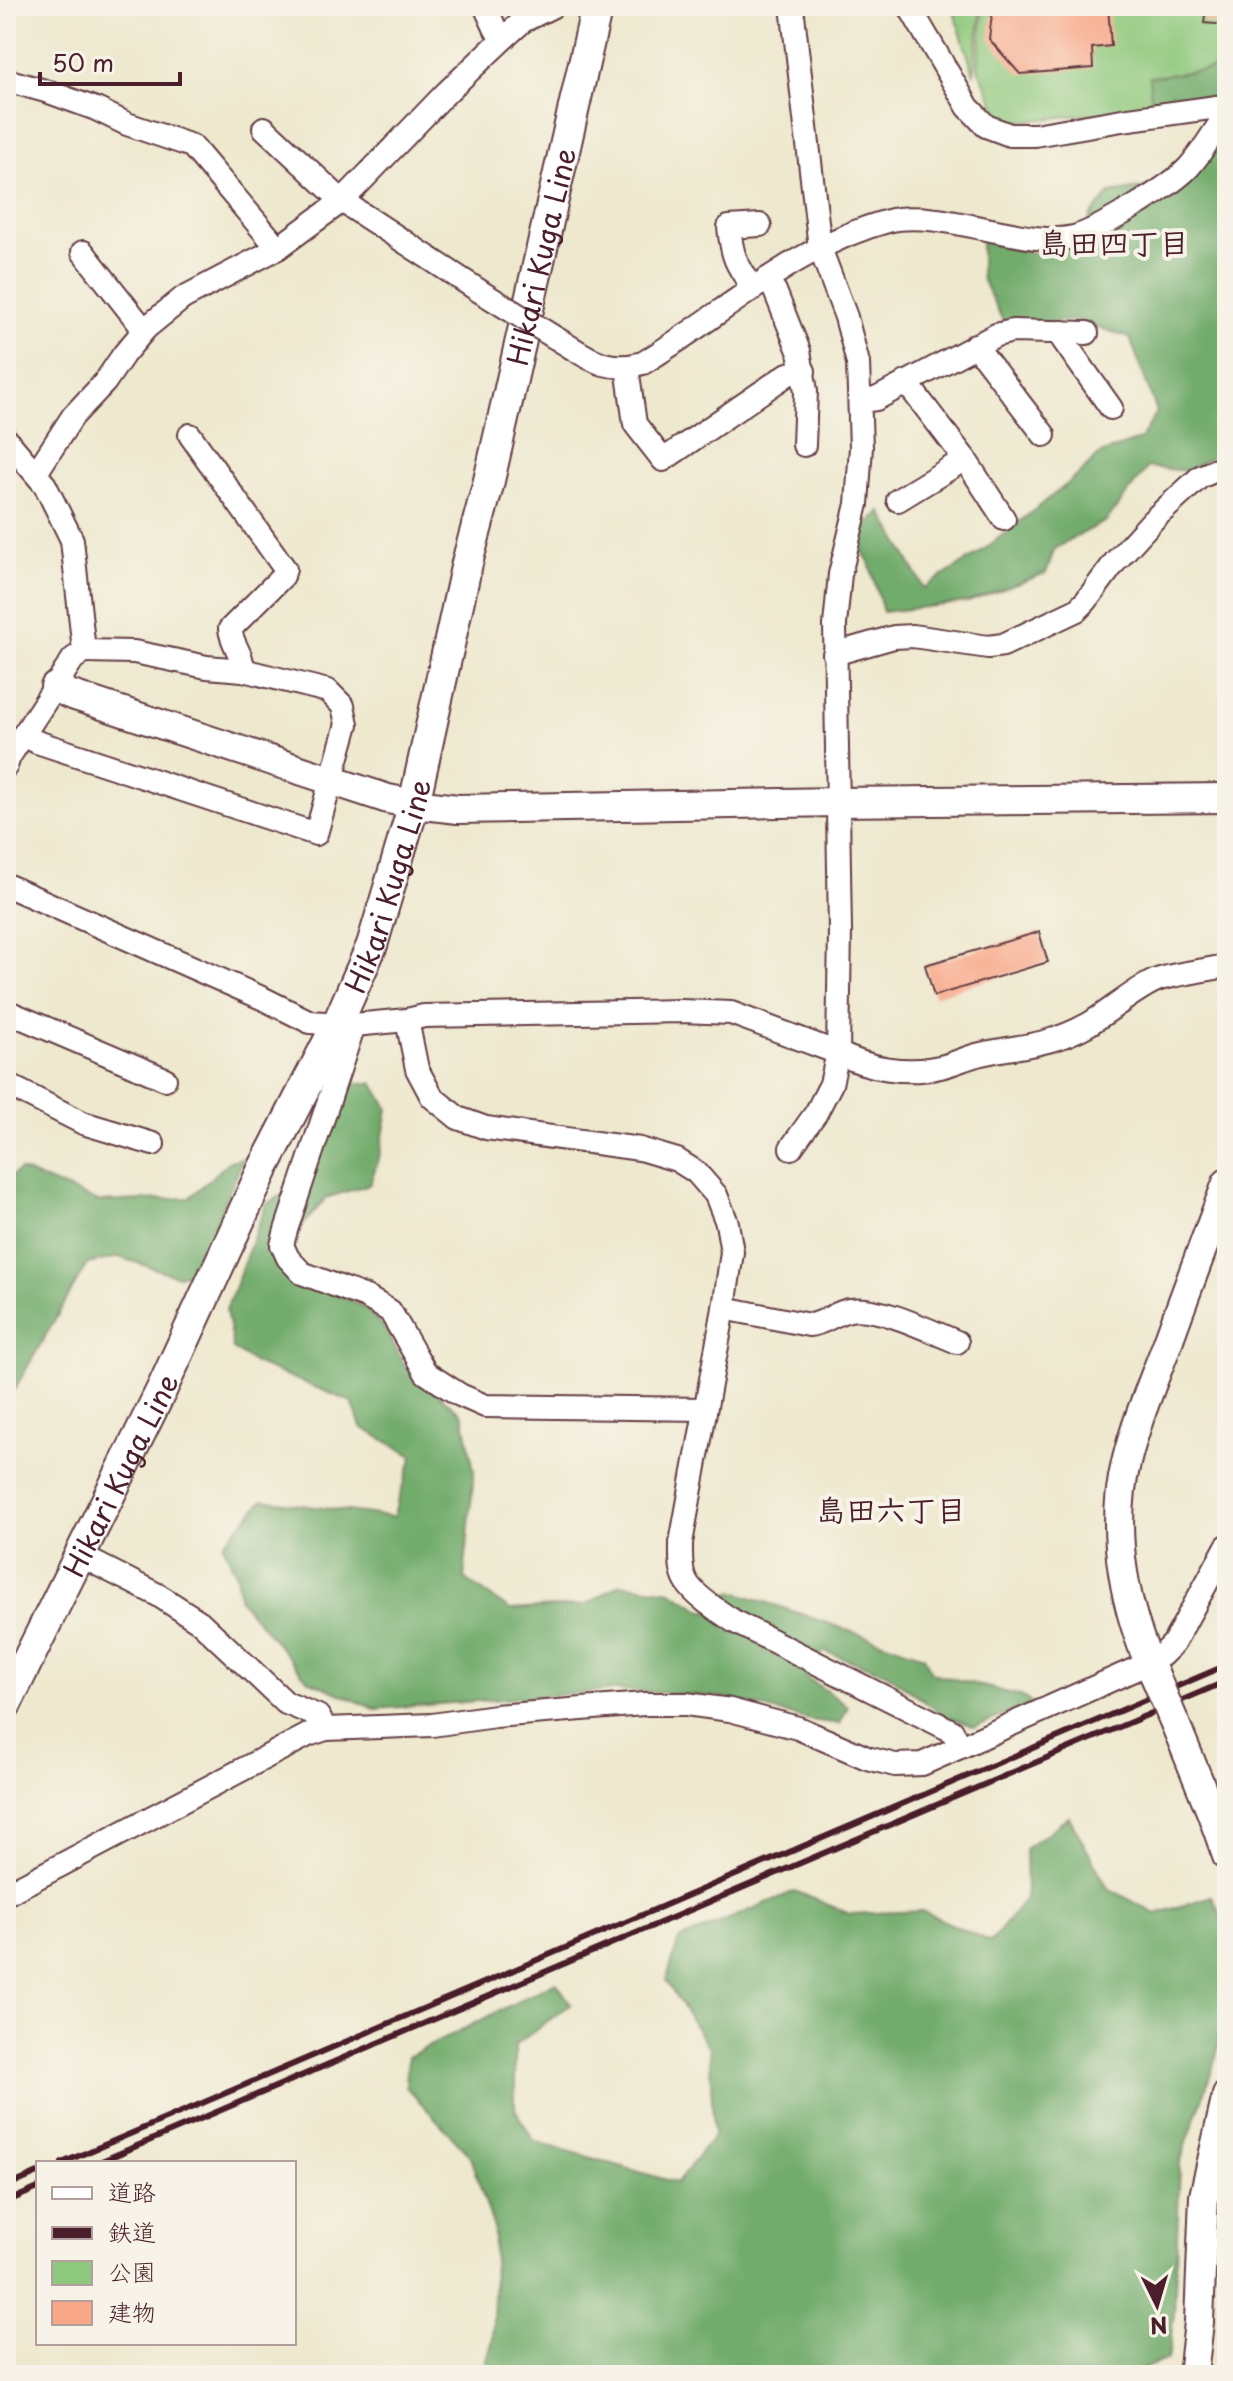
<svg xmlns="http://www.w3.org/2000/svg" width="1233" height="2381" viewBox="0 0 1233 2381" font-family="'Playpen Sans','Klee One',sans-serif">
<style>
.green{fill:#8ec87c;stroke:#6c7454;stroke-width:2}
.forest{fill:#72ac6c;stroke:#5e664c;stroke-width:2}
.building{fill:#f8a788}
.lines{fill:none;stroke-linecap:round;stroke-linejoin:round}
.minor-casing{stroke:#633d43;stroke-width:26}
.tertiary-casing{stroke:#633d43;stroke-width:32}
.secondary-casing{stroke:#633d43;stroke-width:34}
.minor{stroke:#fff;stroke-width:22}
.tertiary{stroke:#fff;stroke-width:28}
.secondary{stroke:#fff;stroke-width:30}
.rail{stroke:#4a1f2b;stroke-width:6}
.minor-bridge-casing{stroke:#633d43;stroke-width:26;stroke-linecap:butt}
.tertiary-bridge-casing{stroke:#633d43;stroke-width:32;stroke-linecap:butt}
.minor-bridge{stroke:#fff;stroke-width:22}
.tertiary-bridge{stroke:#fff;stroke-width:28}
.labels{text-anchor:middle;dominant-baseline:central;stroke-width:8;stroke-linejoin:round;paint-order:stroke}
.street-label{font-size:28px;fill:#4a1f2b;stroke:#f7f3e8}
.neighbourhood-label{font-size:30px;font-weight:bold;fill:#4a1f2b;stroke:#f7f3e8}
</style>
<rect width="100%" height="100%" fill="#f7f3e8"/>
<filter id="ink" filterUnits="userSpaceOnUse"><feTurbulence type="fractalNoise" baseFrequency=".0125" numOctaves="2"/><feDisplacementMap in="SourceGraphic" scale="16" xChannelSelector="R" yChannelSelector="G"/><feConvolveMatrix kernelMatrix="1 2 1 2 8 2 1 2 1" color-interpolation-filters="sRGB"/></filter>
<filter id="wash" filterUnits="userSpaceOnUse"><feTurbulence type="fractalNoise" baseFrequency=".006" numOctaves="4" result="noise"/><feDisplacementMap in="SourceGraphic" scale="32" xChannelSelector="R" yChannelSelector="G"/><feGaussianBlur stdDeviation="1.8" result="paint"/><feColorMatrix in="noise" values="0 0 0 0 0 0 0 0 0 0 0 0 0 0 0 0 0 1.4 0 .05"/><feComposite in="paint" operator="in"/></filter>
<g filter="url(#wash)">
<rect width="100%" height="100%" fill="#eee8ce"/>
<g class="green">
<polygon points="952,6 981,6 974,74"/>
<polygon points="983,6 1227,6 1227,99 1016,122 1000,116 978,68"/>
</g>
<g class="forest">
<polygon points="1227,67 1227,115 1218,97 1151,98 1149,77"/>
<polygon points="1227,134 1227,448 1187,471 1148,467 1106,521 1055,548 1046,573 968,602 883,612 869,562 855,538 881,511 924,588 981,552 1076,477 1100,454 1141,439 1157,412 1130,338 1077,320 1005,325 981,277 981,242 1043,255 1087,245 1090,217 1110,193 1189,180"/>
<polygon points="373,1083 388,1108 380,1154 370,1184 326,1198 293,1237 284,1266 365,1308 384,1327 405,1366 463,1415 474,1471 464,1578 510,1610 586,1605 620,1584 671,1591 705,1612 733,1591 924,1656 931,1673 1021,1696 1033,1704 975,1727 943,1715 886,1673 824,1651 806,1677 848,1706 840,1724 810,1720 721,1697 617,1690 375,1709 308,1680 240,1600 236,1574 223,1544 263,1500 393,1517 413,1456 361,1427 352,1402 257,1364 233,1349 226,1310 266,1204 309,1181 348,1084"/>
<polygon points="244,1158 194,1271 178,1276 119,1257 87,1264 6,1404 6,1180 20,1170 99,1202 189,1198 230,1161"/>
<polygon points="1069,1817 1108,1888 1156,1914 1212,1896 1222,1917 1227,1981 1216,2059 1180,2163 1174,2314 1168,2359 1133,2373 1114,2375 483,2375 493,2339 494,2228 469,2154 406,2087 408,2057 556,1982 571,2004 515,2045 515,2108 534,2141 677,2183 714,2135 709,2048 666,1981 679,1940 795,1891 850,1914 922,1911 991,1942 1026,1898 1025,1849"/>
</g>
<g id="blocks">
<g class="building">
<polygon points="993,6 1108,6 1111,46 1092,48 1093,68 1020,74 989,39"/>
<polygon points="1206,6 1227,6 1227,25 1204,23"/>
<polygon points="1039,932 1048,962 934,996 925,965"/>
</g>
</g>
</g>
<g filter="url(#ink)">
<use href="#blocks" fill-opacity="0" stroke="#633d43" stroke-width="2"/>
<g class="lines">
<g class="minor-casing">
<g id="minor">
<polyline points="485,6 496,30 505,37"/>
<polyline points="909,6 968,107 986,126 1010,135 1035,135 1122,120 1217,107 1227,113"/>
<polyline points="6,80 49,92 96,109 127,124 192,146 278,248"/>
<polyline points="264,128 342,201 481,292"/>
<polyline points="83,252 138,322 146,328"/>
<polyline points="767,279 775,291 799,351 806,391 804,445"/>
<path d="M753,288C736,264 732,257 729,227L760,225"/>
<polyline points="1062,332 1063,340 1111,408"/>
<path d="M554,337C587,356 603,374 643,363C724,314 795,246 888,221C917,213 962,224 991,230C1018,235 1047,243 1074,237C1099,230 1170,187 1188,168C1203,152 1214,131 1227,113"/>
<polyline points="975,345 1044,435"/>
<polyline points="627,367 635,424 663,460 788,374 804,371"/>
<polyline points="906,382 965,459 1004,519"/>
<polyline points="861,401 876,399 996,335 1013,331 1087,333"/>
<path d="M190,435L285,569L283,576L230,629C232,645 243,654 243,670"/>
<polyline points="6,439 45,485 72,540 84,651 73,659 9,757 6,766"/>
<polyline points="36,473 73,416 105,382 124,354 146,328 183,298 278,248 342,201 446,93 505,37 523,21 553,6"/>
<polyline points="898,500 965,459"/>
<polyline points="834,654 894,637 913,636 988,647 1003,645 1077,610 1086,601 1115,562 1153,520 1200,477 1216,470 1227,470"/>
<polyline points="23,735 37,742 316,834 347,724 343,706 328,691 243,670 207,667 134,652 84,651"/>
<path d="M6,885L264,999L310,1022L354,1025L407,1020L424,1016L682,1011L731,1013L838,1053C868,1068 906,1075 940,1067C954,1064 967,1057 981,1054C1022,1045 1049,1046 1087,1025C1108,1013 1140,985 1160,979C1182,973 1205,970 1227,966"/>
<polyline points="6,1011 165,1079"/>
<path d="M407,1020L417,1069L432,1097L458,1118L486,1128L640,1149L677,1160L696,1172L716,1195L727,1223L732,1252L724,1308L681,1543C681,1555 680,1571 686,1581C694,1596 720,1612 735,1622L952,1731L961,1747"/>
<polyline points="354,1025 286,1230 282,1245 288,1258 302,1273 366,1297 390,1311 426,1373 460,1395 485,1406 705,1409"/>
<polyline points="6,1084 83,1123 153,1144"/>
<polyline points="791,1148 816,1113 831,1084 838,1053 840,931 835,625 840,574 857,504 861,447 858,363 846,317 820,248 792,6"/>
<path d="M724,1308L809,1325C825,1324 835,1312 850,1310C878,1305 930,1331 957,1342"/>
<polyline points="79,1555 158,1595 200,1622 286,1703 318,1716 326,1729"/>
<polyline points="6,1894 308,1735 326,1729 432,1725 495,1716 644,1704 686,1704 730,1710 798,1728 867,1758 895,1765 922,1764 1149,1663 1162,1655 1173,1644 1227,1546"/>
</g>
</g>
<g class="tertiary-casing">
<g id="tertiary">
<polyline points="55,687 69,694 388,799 414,804 458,809 838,802 1227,798"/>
<path d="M1155,1676C1125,1612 1109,1533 1126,1463C1136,1421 1153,1382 1168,1342C1187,1289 1207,1236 1227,1183"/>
<polyline points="1179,1733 1212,1814 1227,1856"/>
<polyline points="1193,2375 1199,2322 1204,2196 1227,2095"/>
</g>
</g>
<g class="secondary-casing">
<g id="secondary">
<path id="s1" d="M6,1704L161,1391L264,1167L337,1025L372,945L414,804L467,563L488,485L597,6"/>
</g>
</g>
<use href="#minor" class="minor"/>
<use href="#tertiary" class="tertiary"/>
<use href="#secondary" class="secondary"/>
<g class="rail">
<polyline points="62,2163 1227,1665"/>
<polyline points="97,2163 1227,1681"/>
<polyline points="6,2187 38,2173"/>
<polyline points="6,2202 38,2188"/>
</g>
<g class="minor-bridge-casing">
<polyline id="minor-bridge" points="481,292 554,337"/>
</g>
<g class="tertiary-bridge-casing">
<polyline id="tertiary-bridge" points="1155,1676 1179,1733"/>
</g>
<use href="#minor-bridge" class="minor-bridge"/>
<use href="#tertiary-bridge" class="tertiary-bridge"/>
</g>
</g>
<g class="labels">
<g class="street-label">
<text stroke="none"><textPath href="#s1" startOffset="1552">Hikari Kuga Line</textPath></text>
<text stroke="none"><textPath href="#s1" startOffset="904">Hikari Kuga Line</textPath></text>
<text stroke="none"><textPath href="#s1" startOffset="256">Hikari Kuga Line</textPath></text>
</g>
<g class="neighbourhood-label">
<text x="1114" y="241">島田四丁目</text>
<text x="891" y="1508">島田六丁目</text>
</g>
</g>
<rect width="1233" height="2381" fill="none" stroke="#f7f3e8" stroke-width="32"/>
<rect x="36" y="2161" width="260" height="184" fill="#f7f3e8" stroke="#b29e9c" stroke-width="2"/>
<rect x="52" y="2187" width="40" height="12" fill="#ffffff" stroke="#b29e9c" stroke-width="2"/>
<text x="108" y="2201" font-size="24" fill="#4a1f2b">道路</text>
<rect x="52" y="2227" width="40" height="12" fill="#4a1f2b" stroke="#b29e9c" stroke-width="2"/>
<text x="108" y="2241" font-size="24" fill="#4a1f2b">鉄道</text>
<rect x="52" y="2261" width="40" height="24" fill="#8ec87c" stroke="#b29e9c" stroke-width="2"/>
<text x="108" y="2281" font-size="24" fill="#4a1f2b">公園</text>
<rect x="52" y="2301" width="40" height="24" fill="#f8a788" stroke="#b29e9c" stroke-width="2"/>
<text x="108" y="2321" font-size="24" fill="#4a1f2b">建物</text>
<g transform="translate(1157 2305) rotate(175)" stroke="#f7f3e8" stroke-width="6" paint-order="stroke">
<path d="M0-6L14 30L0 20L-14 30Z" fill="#4a1f2b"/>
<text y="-12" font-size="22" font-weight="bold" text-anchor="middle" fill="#4a1f2b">N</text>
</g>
<path d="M40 72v12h140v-12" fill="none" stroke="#4a1f2b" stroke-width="4"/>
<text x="52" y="72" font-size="24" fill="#4a1f2b" stroke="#f7f3e8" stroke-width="6" paint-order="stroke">50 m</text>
</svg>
